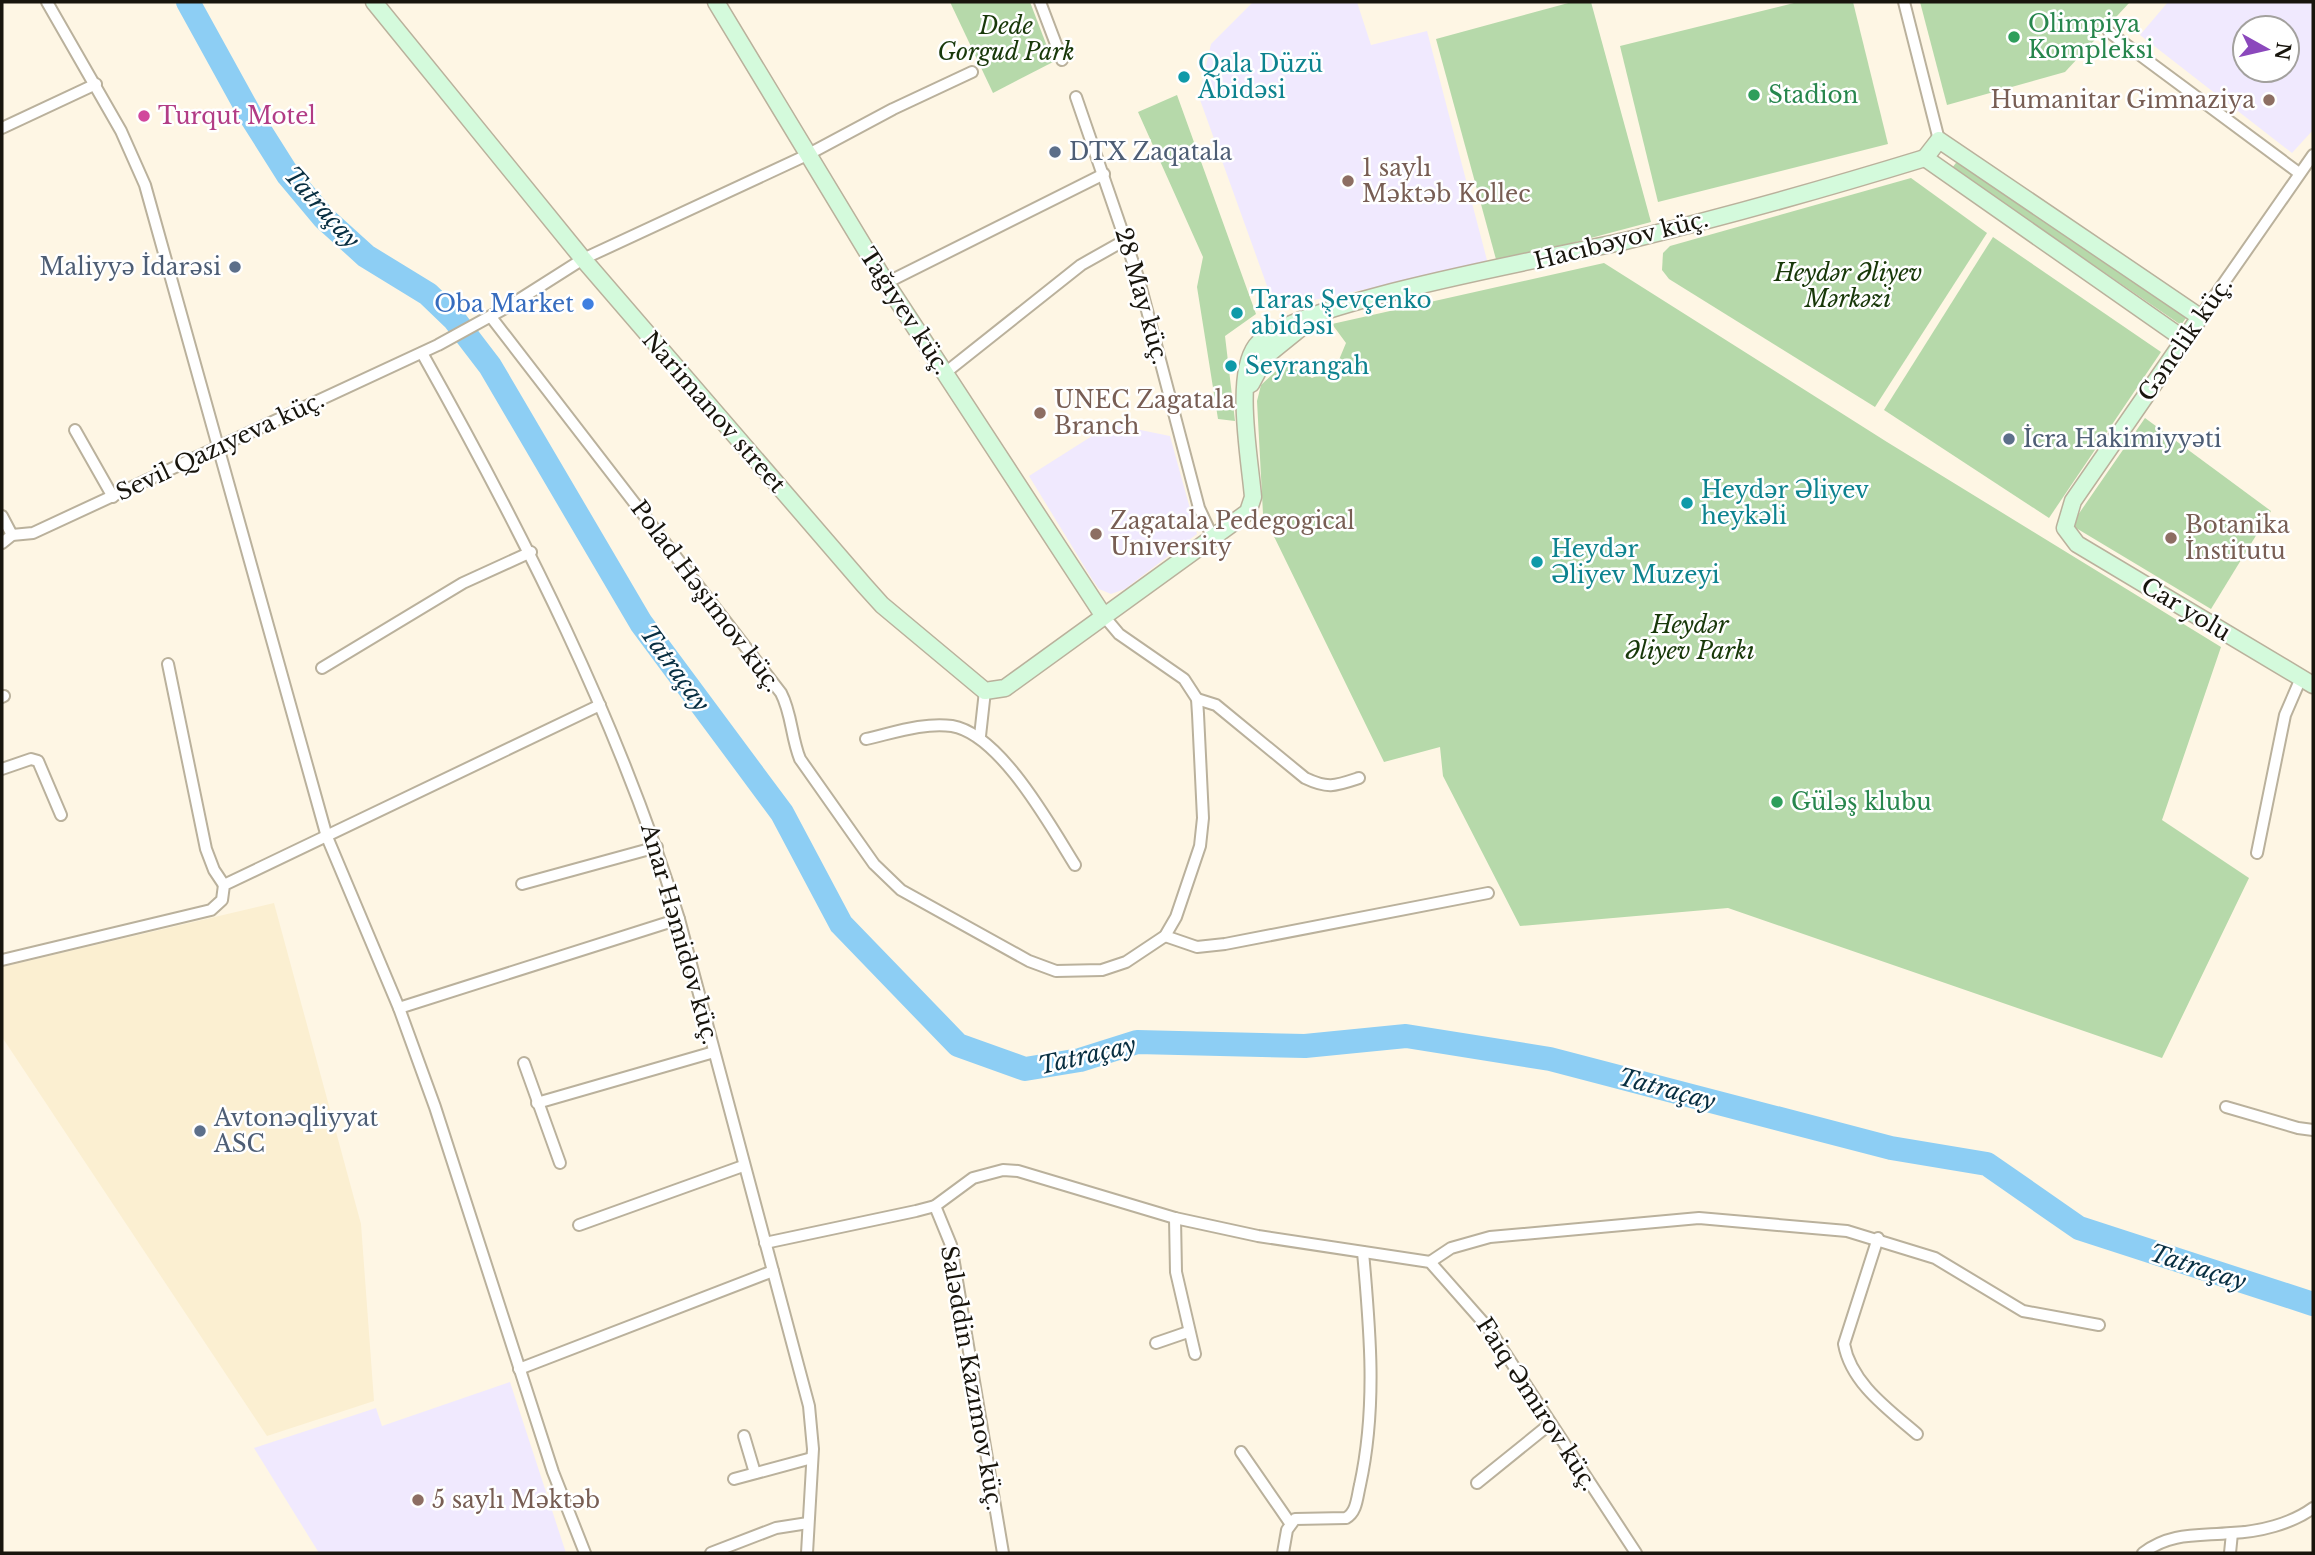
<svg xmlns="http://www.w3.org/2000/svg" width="2315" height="1555" viewBox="0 0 2315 1555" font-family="'Libre Baskerville',serif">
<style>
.built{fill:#fbefd1}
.education{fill:#f0e9fe;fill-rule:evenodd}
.green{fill:#b6d9aa}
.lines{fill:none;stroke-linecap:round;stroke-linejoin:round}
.river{stroke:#8dcef4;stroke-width:24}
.street-casing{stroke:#bab19c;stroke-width:14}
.secondary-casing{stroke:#bab19c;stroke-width:19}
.street{stroke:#fff;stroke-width:10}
.secondary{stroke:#d4fadc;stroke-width:16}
.leisure-dot{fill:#2e9e5b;stroke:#fff;stroke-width:2.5}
.culture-dot{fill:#0f9aa8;stroke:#fff;stroke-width:2.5}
.education-dot{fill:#8d6e63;stroke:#fff;stroke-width:2.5}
.hotel-dot{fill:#d1479c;stroke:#fff;stroke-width:2.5}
.service-dot{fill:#5c6f8a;stroke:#fff;stroke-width:2.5}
.shop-dot{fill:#3f7fe0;stroke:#fff;stroke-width:2.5}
.labels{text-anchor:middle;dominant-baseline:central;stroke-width:5;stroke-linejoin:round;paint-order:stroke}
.leisure-label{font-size:23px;fill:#27864d;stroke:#fff;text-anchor:start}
.park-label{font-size:23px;font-style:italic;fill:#183809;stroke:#fff}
.culture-label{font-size:23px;fill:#0d838f;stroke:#fff;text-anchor:start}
.education-label{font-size:23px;fill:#785e54;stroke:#fff;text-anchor:start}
.hotel-label{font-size:23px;fill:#b23c85;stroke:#fff;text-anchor:start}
.service-label{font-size:23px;fill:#4e5e75;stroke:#fff;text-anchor:start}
.street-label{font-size:23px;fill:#18150d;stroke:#fff}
.shop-label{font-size:23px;fill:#366cbe;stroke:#fff;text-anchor:end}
.water-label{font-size:24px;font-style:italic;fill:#082f42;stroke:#fff}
</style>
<rect width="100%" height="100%" fill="#fef6e4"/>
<polygon class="built" points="274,903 361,1224 374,1401 267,1436 2,1037 2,967"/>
<g class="education">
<polygon points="1253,2 1357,2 1371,45 1427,31 1488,264 1275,308 1199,97 1211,44"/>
<path d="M2168,2H2313V130L2292,153L2140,35ZM2245,28H2287V70H2245Z"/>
<polygon points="1111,424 1170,436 1197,534 1125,589 1111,594 1099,589 1092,579 1029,476"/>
<polygon points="510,1382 566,1553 319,1553 254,1448 376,1408 382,1426"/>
</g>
<g class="green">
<polygon points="950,2 1030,2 1053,62 993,93"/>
<polygon points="1572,2 1591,2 1651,222 1497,263 1436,39"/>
<polygon points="1798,2 1853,2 1888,144 1658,202 1620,46"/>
<polygon points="1920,2 2130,2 2065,72 1947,105"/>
<polygon points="1177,95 1256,314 1225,336 1235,421 1218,419 1197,287 1203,257 1138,112"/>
<polygon points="1959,159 2186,318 2181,325 1952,168"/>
<polygon points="1911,178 1987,233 1875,407 1669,279 1662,270 1663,253 1670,246"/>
<polygon points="1993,237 2161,352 2049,518 1884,410"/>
<polygon points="1604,263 1887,442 2221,647 2162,820 2249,878 2162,1058 1728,908 1520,926 1443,776 1440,747 1384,762 1263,514 1257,401 1261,385 1276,371 1290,366 1312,378 1336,367 1346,343 1332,324"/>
<polygon points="2145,418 2271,511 2211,609 2071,525"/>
</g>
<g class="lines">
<polyline class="river" points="188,2 252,118 288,175 324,218 366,256 428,294 454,319 490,366 641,623 782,813 841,924 958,1045 1025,1069 1080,1060 1137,1042 1305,1046 1406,1036 1550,1059 1891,1148 1987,1164 2079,1228 2313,1304"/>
<g class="street-casing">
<g id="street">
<polyline points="47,2 121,131 145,185 327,837 399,1008 435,1107 553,1472 585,1553"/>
<polyline points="1040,2 1062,60"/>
<polyline points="1904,2 1939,140"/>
<polyline points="2109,32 2299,173"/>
<polyline points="1076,97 1139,280 1199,508 1212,536"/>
<polyline points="2,128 96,84"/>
<polyline points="886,283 1104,174"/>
<path d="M491,317L781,693C792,714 791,737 800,759L874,864L901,890L1029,961L1056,971L1102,970L1126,962L1165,936L1176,917L1200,846L1203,818L1198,714L1197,699L1184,679L1119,634L1103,615"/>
<polyline points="2200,317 2313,155"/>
<path d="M422,353C524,535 618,720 679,919L809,1406L813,1449L807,1553"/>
<polyline points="945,373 1081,265 1127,239"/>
<polyline points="75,430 113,497"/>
<polyline points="2,516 12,535"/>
<polyline points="2,543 12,535 33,533 438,345 509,306 583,259 807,155 893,109 972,72"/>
<polyline points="168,664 206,849 214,870 224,885"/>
<polyline points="322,668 463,583 531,552"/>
<polyline points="2,697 4,696"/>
<path d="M1197,699L1216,705L1305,778C1328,789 1335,786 1359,778"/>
<polyline points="980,736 985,691"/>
<path d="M866,739C893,733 924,722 952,726C1000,734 1050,825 1075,865"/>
<polyline points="2,769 31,759 38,761 61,815"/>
<polyline points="2257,853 2285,715 2301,678"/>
<polyline points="522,884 657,847"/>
<polyline points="1165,936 1197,947 1225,944 1488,893"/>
<polyline points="2,960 211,910 222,900 224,885 600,705"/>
<polyline points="399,1008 679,919"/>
<polyline points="524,1063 560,1163"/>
<polyline points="537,1103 714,1052"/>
<polyline points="2226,1107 2298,1128 2313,1130"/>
<polyline points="935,1206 951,1245 1003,1553"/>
<polyline points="1175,1218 1176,1272 1195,1354"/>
<polyline points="579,1225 743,1166"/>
<path d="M1878,1238L1844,1344C1851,1383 1888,1409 1917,1434"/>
<polyline points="765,1243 916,1211 935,1206 973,1178 1003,1170 1018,1171 1175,1218 1258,1236 1430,1262 1490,1330 1636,1553"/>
<polyline points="1430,1262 1451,1248 1490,1237 1699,1218 1847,1231 1935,1258 2023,1311 2099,1325"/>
<polyline points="1156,1343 1188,1332"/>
<polyline points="519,1369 773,1271"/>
<polyline points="744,1436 755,1473"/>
<polyline points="1241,1452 1290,1523"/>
<polyline points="734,1479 812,1458"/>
<polyline points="1477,1483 1550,1424"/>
<polyline points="711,1553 776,1528 808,1523"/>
<path d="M1283,1553L1287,1530L1295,1519L1346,1518C1357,1512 1357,1497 1360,1485C1377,1407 1370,1330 1363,1252"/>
<path d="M2143,1553C2171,1532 2198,1536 2231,1533C2259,1532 2291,1524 2313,1508"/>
<polyline points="2230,1553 2232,1533"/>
</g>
</g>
<g class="secondary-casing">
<g id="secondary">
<path d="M374,2L583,259L864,585L882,605L985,691L1005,688L1248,512L1253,497C1250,460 1234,376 1256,346C1287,303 1563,256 1629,240C1728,216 1827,188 1925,158"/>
<polyline points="716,2 886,283 1103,615"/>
<polyline points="1925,158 1939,140 2200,317 2073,501 2065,528 2077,544 2313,685"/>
<polyline points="1925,158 2185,340"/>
<polyline points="1251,384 1266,356 1308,322"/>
</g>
</g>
<use href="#street" class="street"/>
<use href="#secondary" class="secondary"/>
</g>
<g class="leisure-dot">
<circle cx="2014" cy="37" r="7"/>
<circle cx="1754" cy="95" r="7"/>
<circle cx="1777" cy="802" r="7"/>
</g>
<g class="culture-dot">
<circle cx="1184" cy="77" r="7"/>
<circle cx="1237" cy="313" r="7"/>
<circle cx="1231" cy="366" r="7"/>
<circle cx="1687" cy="503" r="7"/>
<circle cx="1537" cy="562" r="7"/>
</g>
<g class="education-dot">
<circle cx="2269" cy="100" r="7"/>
<circle cx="1348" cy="181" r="7"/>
<circle cx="1040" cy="413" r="7"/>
<circle cx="1096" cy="534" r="7"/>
<circle cx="2171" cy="538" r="7"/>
<circle cx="418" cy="1500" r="7"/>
</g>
<circle class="hotel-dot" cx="144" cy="116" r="7"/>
<g class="service-dot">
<circle cx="1055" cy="152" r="7"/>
<circle cx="235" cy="267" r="7"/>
<circle cx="2009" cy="439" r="7"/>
<circle cx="200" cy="1131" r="7"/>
</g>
<circle class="shop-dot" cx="588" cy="304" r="7"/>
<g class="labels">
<g class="leisure-label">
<text x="2028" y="24">Olimpiya<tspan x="2028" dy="26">Kompleksi</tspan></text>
<text x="1768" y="95">Stadion</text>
<text x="1791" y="802">Güləş klubu</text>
</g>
<g class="park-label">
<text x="1006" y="26">Dede<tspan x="1006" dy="26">Gorgud Park</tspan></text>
<text x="1848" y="273">Heydər Əliyev<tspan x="1848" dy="26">Mərkəzi</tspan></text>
<text x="1690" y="625">Heydər<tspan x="1690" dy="26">Əliyev Parkı</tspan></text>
</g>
<g class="culture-label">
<text x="1198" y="64">Qala Düzü<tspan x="1198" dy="26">Abidəsi</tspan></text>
<text x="1251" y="300">Taras Şevçenko<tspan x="1251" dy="26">abidəsi</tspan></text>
<text x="1245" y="366">Seyrangah</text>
<text x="1701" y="490">Heydər Əliyev<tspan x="1701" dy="26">heykəli</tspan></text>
<text x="1551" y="549">Heydər<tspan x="1551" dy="26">Əliyev Muzeyi</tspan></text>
</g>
<g class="education-label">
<text x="2255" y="100" text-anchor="end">Humanitar Gimnaziya</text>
<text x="1362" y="168">1 saylı<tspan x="1362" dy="26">Məktəb Kollec</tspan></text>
<text x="1054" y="400">UNEC Zagatala<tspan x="1054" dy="26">Branch</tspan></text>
<text x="1110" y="521">Zagatala Pedegogical<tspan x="1110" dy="26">University</tspan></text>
<text x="2185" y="525">Botanika<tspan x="2185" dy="26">İnstitutu</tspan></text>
<text x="432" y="1500">5 saylı Məktəb</text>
</g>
<g class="hotel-label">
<text x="158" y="116">Turqut Motel</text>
</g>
<g class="service-label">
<text x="1069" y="152">DTX Zaqatala</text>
<text x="221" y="267" text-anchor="end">Maliyyə İdarəsi</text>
<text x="2023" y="439">İcra Hakimiyyəti</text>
<text x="214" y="1118">Avtonəqliyyat<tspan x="214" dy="26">ASC</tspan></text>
</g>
<g class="street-label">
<text transform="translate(1621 240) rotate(-14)">Hacıbəyov küç.</text>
<text transform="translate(1142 296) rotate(74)">28 May küç.</text>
<text transform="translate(905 311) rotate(57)">Tağıyev küç.</text>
<text transform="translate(2185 339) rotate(-55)">Gənclik küç.</text>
<text transform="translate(714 412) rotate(49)">Narimanov street</text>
<text transform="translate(220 446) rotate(-25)">Sevil Qazıyeva küç.</text>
<text transform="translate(706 596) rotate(53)">Polad Həşimov küç.</text>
<text transform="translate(2186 609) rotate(31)">Car yolu</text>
<text transform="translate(680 934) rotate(74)">Anar Həmidov küç.</text>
<text transform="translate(972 1378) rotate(80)">Saləddin Kazımov küç.</text>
<text transform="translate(1537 1404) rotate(57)">Faiq Əmirov küç.</text>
</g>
<g class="shop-label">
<text x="574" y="304">Oba Market</text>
</g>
<g class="water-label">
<text transform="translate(322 207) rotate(48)">Tatraçay</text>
<text transform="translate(675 668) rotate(54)">Tatraçay</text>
<text transform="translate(1087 1055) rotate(-13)">Tatraçay</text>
<text transform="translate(1667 1089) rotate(15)">Tatraçay</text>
<text transform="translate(2198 1267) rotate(18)">Tatraçay</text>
</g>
</g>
<rect width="2315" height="1555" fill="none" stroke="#18150d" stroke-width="7"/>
<g transform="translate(2266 49) rotate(98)"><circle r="33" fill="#ffffff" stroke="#a3a19e" stroke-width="2"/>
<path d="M0-5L12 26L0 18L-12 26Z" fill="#8b48bc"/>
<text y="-10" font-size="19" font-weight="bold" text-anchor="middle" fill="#18150d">N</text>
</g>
</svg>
